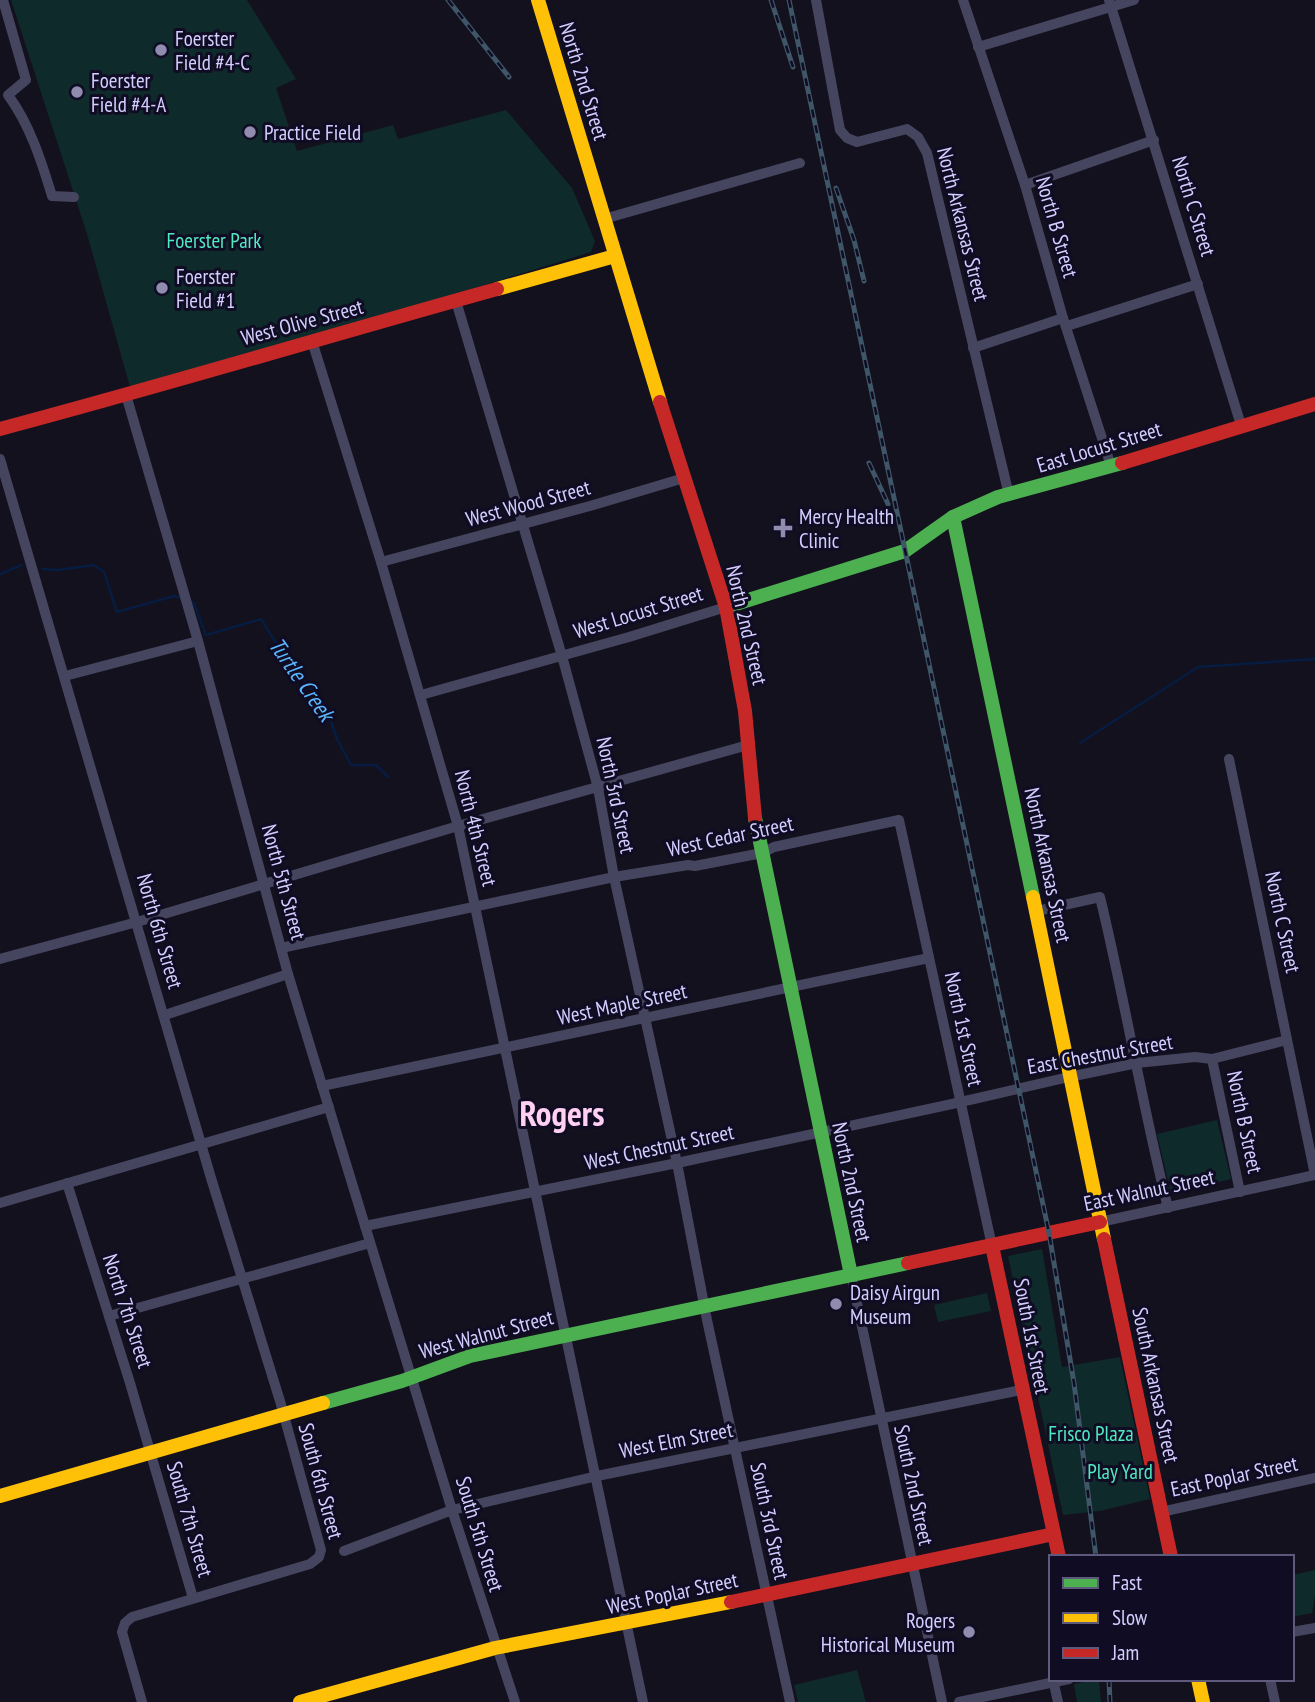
<svg xmlns="http://www.w3.org/2000/svg" width="1315" height="1702" viewBox="0 0 1315 1702" font-family="'PT Sans Narrow',sans-serif">
<style>
.green{fill:#0f2a2a}
.lines{fill:none;stroke-linecap:round;stroke-linejoin:round}
.stream{stroke:#061c40;stroke-width:2.5}
.street{stroke:#46455f;stroke-width:10}
.fast{stroke:#4caf50;stroke-width:14}
.slow{stroke:#ffc107;stroke-width:14}
.jam{stroke:#c62828;stroke-width:14}
.rail-casing{stroke:#3f5668;stroke-width:5}
.rail{stroke:#0f0c23;stroke-width:2.5;stroke-dasharray:8;stroke-linecap:butt}
.poi-dot{fill:#908cb0;stroke:#0f0c23;stroke-width:2.5}
.labels{text-anchor:middle;dominant-baseline:central;stroke-width:6;stroke-linejoin:round;paint-order:stroke}
.poi-label{font-size:21px;fill:#d3ceff;stroke:#0f0c23;text-anchor:start}
.street-label{font-size:21px;fill:#d3ceff;stroke:#0f0c23}
.park-label{font-size:21px;fill:#50e9c0;stroke:#0f0c23}
.water-label{font-size:23px;font-style:italic;fill:#5cb6ff;stroke:#0f0c23}
.town-label{font-size:35px;font-weight:bold;fill:#ffd0ef;stroke:#0f0c23}
</style>
<rect width="100%" height="100%" fill="#13111e"/>
<g class="green">
<polygon points="11,0 247,0 296,79 276,88 297,151 393,125 398,139 506,110 572,188 595,241 591,252 132,394 87,234"/>
<polygon points="1217,1120 1231,1179 1171,1193 1157,1134"/>
<polygon points="1042,1249 1062,1367 1120,1357 1150,1499 1100,1511 1063,1515 1008,1256"/>
<polygon points="987,1293 991,1311 938,1322 934,1305"/>
<polygon points="1315,1570 1315,1596 1312,1613 1292,1617 1292,1575"/>
<polygon points="857,1670 866,1702 798,1702 794,1685"/>
<polygon points="1099,1679 1101,1702 1077,1702 1074,1684"/>
</g>
<g class="lines">
<g class="stream">
<polyline points="42,569 58,570 94,565 104,572 117,612 174,596 181,598"/>
<polyline points="0,574 22,565"/>
<polyline points="191,602 194,603 206,635 261,619 288,662 325,705 337,739 351,765 376,765 388,777"/>
<polyline points="1080,743 1198,667 1315,659"/>
</g>
<g class="street">
<path d="M3,0L26,80L8,95C30,125 41,160 52,196L74,197"/>
<polyline points="816,0 840,130 847,138 857,142 907,129 918,137 927,153 1009,495"/>
<polyline points="963,0 1025,185 1063,318 1111,466"/>
<polyline points="1109,0 1241,425"/>
<polyline points="978,47 1134,0"/>
<polyline points="1025,185 1154,140"/>
<polyline points="604,219 800,163"/>
<polyline points="456,301 562,656 598,788 614,877 677,1163 707,1320 790,1702"/>
<polyline points="1067,326 1198,284"/>
<polyline points="312,341 381,562 458,826 643,1702"/>
<polyline points="973,348 1063,318"/>
<polyline points="126,395 198,641 288,974 452,1510 515,1702"/>
<polyline points="0,459 211,1178 280,1401 321,1550 319,1557 310,1564 132,1617 125,1623 122,1632 142,1702"/>
<polyline points="381,562 590,506 684,478"/>
<polyline points="65,676 198,641"/>
<polyline points="421,695 629,637 726,607"/>
<path d="M1037,911L1100,897C1125,1000 1142,1105 1168,1208"/>
<polyline points="281,948 614,877 688,865 695,866 762,853 774,847 899,820 992,1246"/>
<polyline points="0,959 137,922 458,826 748,745"/>
<polyline points="165,1015 288,974"/>
<polyline points="1212,1059 1240,1192"/>
<polyline points="322,1086 929,958"/>
<polyline points="67,1183 130,1383 193,1598"/>
<polyline points="0,1203 329,1107"/>
<polyline points="1100,1222 1315,1175 1229,759"/>
<polyline points="365,1226 677,1163 952,1104 1069,1077 1137,1063 1195,1057 1212,1059 1287,1040"/>
<polyline points="851,1275 942,1702"/>
<polyline points="109,1316 370,1243"/>
<polyline points="1161,1512 1315,1478"/>
<polyline points="344,1551 452,1510 597,1476 1021,1390"/>
<polyline points="1292,1632 1315,1628"/>
<polyline points="1270,1679 1275,1702"/>
<polyline points="1054,1684 1058,1702"/>
<polyline points="959,1702 1069,1679"/>
</g>
<g class="fast">
<polyline points="953,517 1033,897"/>
<polyline points="726,607 905,551 953,517 998,497 1122,463"/>
<polyline points="755,818 851,1275"/>
<polyline points="323,1403 402,1381 470,1356 908,1263"/>
</g>
<g class="slow">
<polyline points="538,0 660,402"/>
<polyline points="497,289 615,256"/>
<polyline points="1033,897 1104,1239"/>
<polyline points="0,1496 323,1403"/>
<polyline points="1198,1679 1203,1702"/>
<polyline points="300,1702 495,1648 731,1602"/>
</g>
<g class="jam">
<polyline points="660,402 726,607 745,711 755,818"/>
<path d="M0,429C166,385 331,335 497,289"/>
<polyline points="1122,463 1315,404"/>
<polyline points="1104,1239 1171,1557"/>
<polyline points="992,1246 1059,1557"/>
<polyline points="908,1263 1100,1222"/>
<polyline points="731,1602 1054,1534"/>
</g>
<g class="rail-casing">
<g id="rail">
<polyline points="448,0 509,77"/>
<polyline points="771,0 793,67"/>
<polyline points="789,0 1049,1233 1074,1383 1096,1557"/>
<polyline points="836,188 854,240 864,281"/>
<polyline points="869,463 888,504"/>
<polyline points="1109,1679 1110,1702"/>
</g>
</g>
<use href="#rail" class="rail"/>
</g>
<g class="poi-dot">
<circle cx="161" cy="50" r="7"/>
<circle cx="77" cy="92" r="7"/>
<circle cx="250" cy="132" r="7"/>
<circle cx="162" cy="288" r="7"/>
<path d="M779.5 517.5h7v7h7v7h-7v7h-7v-7h-7v-7h7z"/>
<circle cx="836" cy="1304" r="7"/>
<circle cx="969" cy="1632" r="7"/>
</g>
<g class="labels">
<g class="poi-label">
<text x="175" y="38">Foerster<tspan x="175" dy="24">Field #4-C</tspan></text>
<text x="91" y="80">Foerster<tspan x="91" dy="24">Field #4-A</tspan></text>
<text x="264" y="132">Practice Field</text>
<text x="176" y="276">Foerster<tspan x="176" dy="24">Field #1</tspan></text>
<text x="799" y="516">Mercy Health<tspan x="799" dy="24">Clinic</tspan></text>
<text x="850" y="1292">Daisy Airgun<tspan x="850" dy="24">Museum</tspan></text>
<text x="955" y="1620" text-anchor="end">Rogers<tspan x="955" dy="24">Historical Museum</tspan></text>
</g>
<g class="street-label">
<text transform="translate(584 81) rotate(73)">North 2nd Street</text>
<text transform="translate(1194 206) rotate(73)">North C Street</text>
<text transform="translate(963 224) rotate(76)">North Arkansas Street</text>
<text transform="translate(1057 227) rotate(74)">North B Street</text>
<text transform="translate(302 322) rotate(-15)">West Olive Street</text>
<text transform="translate(1099 447) rotate(-17)">East Locust Street</text>
<text transform="translate(528 503) rotate(-15)">West Wood Street</text>
<text transform="translate(638 612) rotate(-17)">West Locust Street</text>
<text transform="translate(747 625) rotate(77)">North 2nd Street</text>
<text transform="translate(616 795) rotate(78)">North 3rd Street</text>
<text transform="translate(476 828) rotate(76)">North 4th Street</text>
<text transform="translate(730 836) rotate(-12)">West Cedar Street</text>
<text transform="translate(1048 865) rotate(78)">North Arkansas Street</text>
<text transform="translate(284 882) rotate(75)">North 5th Street</text>
<text transform="translate(1283 922) rotate(78)">North C Street</text>
<text transform="translate(160 931) rotate(74)">North 6th Street</text>
<text transform="translate(622 1004) rotate(-12)">West Maple Street</text>
<text transform="translate(964 1029) rotate(78)">North 1st Street</text>
<text transform="translate(1100 1054) rotate(-10)">East Chestnut Street</text>
<text transform="translate(1245 1122) rotate(78)">North B Street</text>
<text transform="translate(659 1147) rotate(-12)">West Chestnut Street</text>
<text transform="translate(852 1182) rotate(78)">North 2nd Street</text>
<text transform="translate(1149 1190) rotate(-12)">East Walnut Street</text>
<text transform="translate(128 1311) rotate(72)">North 7th Street</text>
<text transform="translate(486 1334) rotate(-15)">West Walnut Street</text>
<text transform="translate(1032 1336) rotate(79)">South 1st Street</text>
<text transform="translate(1156 1385) rotate(78)">South Arkansas Street</text>
<text transform="translate(676 1440) rotate(-11)">West Elm Street</text>
<text transform="translate(1234 1476) rotate(-12)">East Poplar Street</text>
<text transform="translate(321 1481) rotate(75)">South 6th Street</text>
<text transform="translate(914 1485) rotate(78)">South 2nd Street</text>
<text transform="translate(190 1519) rotate(74)">South 7th Street</text>
<text transform="translate(770 1521) rotate(78)">South 3rd Street</text>
<text transform="translate(480 1534) rotate(73)">South 5th Street</text>
<text transform="translate(672 1593) rotate(-12)">West Poplar Street</text>
</g>
<g class="park-label">
<text x="214" y="240">Foerster Park</text>
<text x="1091" y="1433">Frisco Plaza</text>
<text x="1120" y="1471">Play Yard</text>
</g>
<g class="water-label">
<text transform="translate(302 679) rotate(55)">Turtle Creek</text>
</g>
<g class="town-label">
<text x="562" y="1113">Rogers</text>
</g>
</g>
<rect x="1049" y="1555" width="245" height="126" fill="#0f0c23" stroke="#5d5a7b" stroke-width="2"/>
<rect x="1063" y="1578" width="35" height="10" fill="#4caf50" stroke="#5d5a7b" stroke-width="2"/>
<text x="1112" y="1590" font-size="21" fill="#d3ceff">Fast</text>
<rect x="1063" y="1613" width="35" height="10" fill="#ffc107" stroke="#5d5a7b" stroke-width="2"/>
<text x="1112" y="1625" font-size="21" fill="#d3ceff">Slow</text>
<rect x="1063" y="1648" width="35" height="10" fill="#c62828" stroke="#5d5a7b" stroke-width="2"/>
<text x="1112" y="1660" font-size="21" fill="#d3ceff">Jam</text>
</svg>
